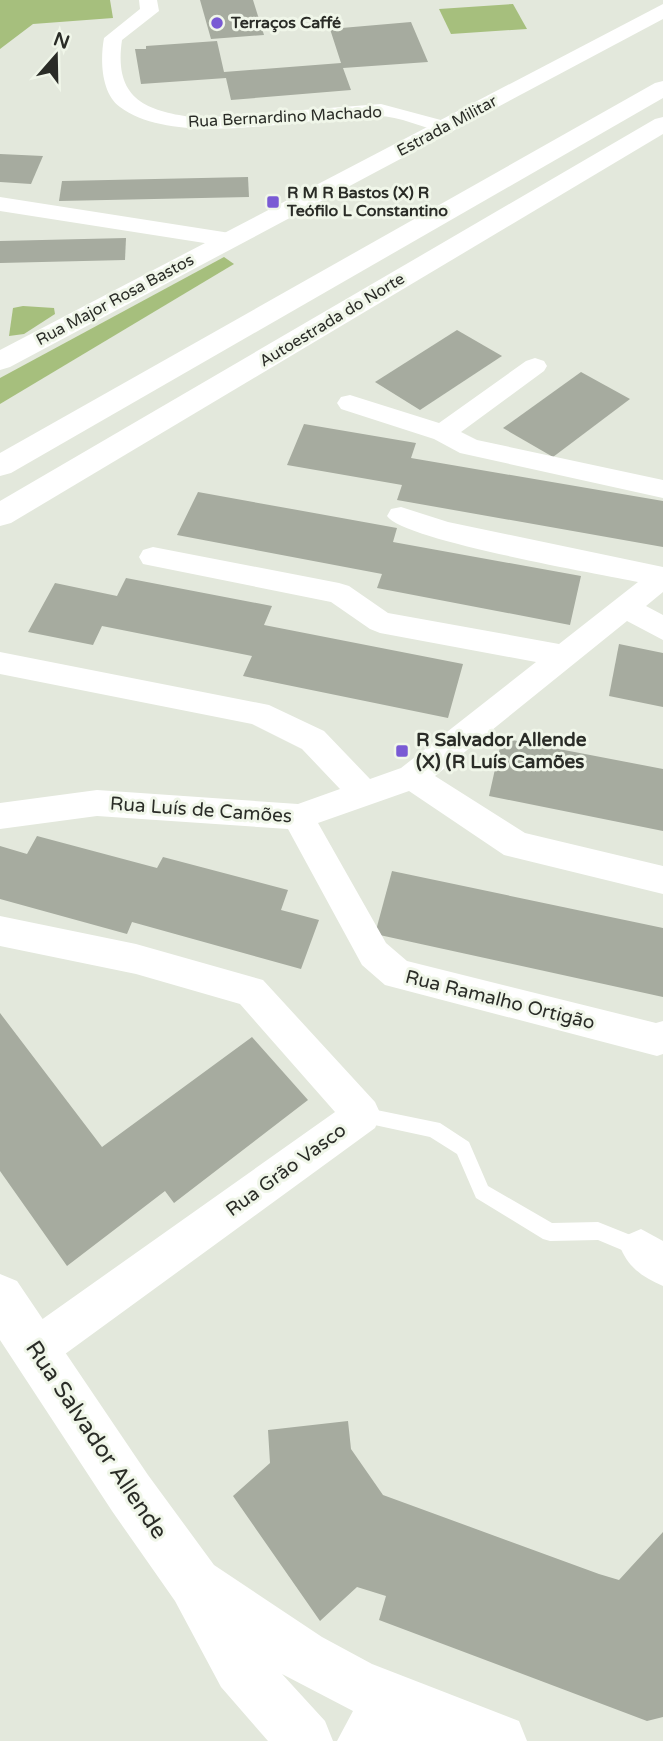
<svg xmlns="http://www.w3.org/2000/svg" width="663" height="1741" viewBox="0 0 663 1741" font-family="'Varela Round',sans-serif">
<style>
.green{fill:#a6bf7d}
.building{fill:#a6ab9f}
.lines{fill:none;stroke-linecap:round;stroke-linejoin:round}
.lane{fill:#fff;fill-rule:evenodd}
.street{fill:#fff;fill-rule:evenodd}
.secondary{fill:#fff;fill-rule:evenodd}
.highway{fill:#fff;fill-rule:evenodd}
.poi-dot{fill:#795ad4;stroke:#f0f6e9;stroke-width:2.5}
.labels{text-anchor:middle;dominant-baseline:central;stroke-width:6;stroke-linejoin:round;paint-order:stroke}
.far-poi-label{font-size:16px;font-weight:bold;fill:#2a2c27;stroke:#f0f6e9;text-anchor:start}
.far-street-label{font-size:16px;fill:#2a2c27;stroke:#f0f6e9}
.poi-label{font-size:19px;font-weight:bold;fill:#2a2c27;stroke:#f0f6e9;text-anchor:start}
.street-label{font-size:19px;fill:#2a2c27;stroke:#f0f6e9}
.near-street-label{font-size:23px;fill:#2a2c27;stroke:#f0f6e9}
</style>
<rect width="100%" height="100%" fill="#e3e8dc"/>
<g class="green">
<polygon points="0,0 110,0 113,18 33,24 0,49"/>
<polygon points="513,4 527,29 451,34 439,9"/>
<polygon points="224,257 234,264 0,404 0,378"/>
<polygon points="23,306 54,308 55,314 24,334 9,336 13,308"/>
</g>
<g class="building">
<polygon points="200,0 253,0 264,35 211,39"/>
<polygon points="411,22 428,62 343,68 351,90 231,100 226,78 141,84 135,49 146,49 146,46 217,41 224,72 341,63 330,29"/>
<polygon points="0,154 43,156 31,184 0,182"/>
<polygon points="248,177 249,197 59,201 62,181"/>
<polygon points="126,238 125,260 0,263 0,241"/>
<polygon points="457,330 502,356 420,410 375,382"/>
<polygon points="581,372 630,399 553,457 503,428"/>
<polygon points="304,424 416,443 411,458 663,501 663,547 397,500 402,485 287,465"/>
<polygon points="198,492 397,528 393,542 581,576 570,625 377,588 382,574 177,535"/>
<polygon points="126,578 272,606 264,625 463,664 448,718 243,676 252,656 102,626 93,645 28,632 55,583 117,596"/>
<polygon points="619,644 663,653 663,707 609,696"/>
<polygon points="502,738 663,769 663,831 489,796"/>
<polygon points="37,836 157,868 163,857 288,890 281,910 319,920 301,969 132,922 127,934 0,899 0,846 27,854"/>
<polygon points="392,871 663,928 663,997 375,934"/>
<polygon points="0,1013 102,1147 252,1037 308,1100 174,1203 165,1191 67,1266 0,1171"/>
<polygon points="348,1421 351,1449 383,1495 599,1574 619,1580 663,1532 663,1717 647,1721 379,1620 386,1596 357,1587 320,1621 233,1496 270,1463 268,1430"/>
</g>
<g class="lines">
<polygon class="lane" points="362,1107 440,1123 469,1142 488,1186 552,1223 598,1222 648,1242 650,1249 648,1256 641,1258 598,1240 550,1241 543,1239 476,1198 457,1154 430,1137 356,1121 353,1115 356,1109"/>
<g class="street">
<path d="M139,0H157L159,11L122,40C113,101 148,112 200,118L381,104L452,123L455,127L452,131L445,133C424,128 399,116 378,116C308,116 178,150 120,107C101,93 100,60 104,38L140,9Z"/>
<polygon points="0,197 230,233 238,235 241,240 238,245 230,247 0,211"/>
<polygon points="535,358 544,361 547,366 544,371 461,432 477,440 663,480 663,498 460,453 434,439 341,409 337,403 341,397 350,395 439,423 526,361"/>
<path d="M401,507L448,522L663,567V592L646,606L663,615V640L627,621L435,776L525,833L663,866V894L504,855L409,791L318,823L386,943L407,961L656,1023L663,1021V1054L657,1056L385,985L362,965L288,829L97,816L0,829V803L97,790L298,804L340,789L302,749L252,724L0,674V652L269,705L324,731L370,779L401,768L536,662L380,633L370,629L331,602L143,564L139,557L143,550L153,547L339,583L349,586L388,613L559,644L638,582C600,574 402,540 387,516L391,509Z"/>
<polygon points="0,916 136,944 263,980 375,1102 381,1115 375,1128 50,1365 35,1371 20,1365 14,1350 20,1335 335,1112 240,1004 136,974 0,946"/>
<path d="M641,1229L663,1241V1286C644,1278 629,1268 621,1249L627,1235Z"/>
</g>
<g class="secondary">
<polygon points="663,4 663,19 10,367 0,370 0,350"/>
<polygon points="0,1274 17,1281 148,1475 214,1565 322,1637 372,1664 519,1721 527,1741 337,1741 353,1711 282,1674 325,1721 333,1741 268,1741 221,1687 175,1601 112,1511 0,1340"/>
</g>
<g class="highway">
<polygon points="663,81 663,98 11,473 0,476 0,453 655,83"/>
<polygon points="663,117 663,134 11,523 0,526 0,501 655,119"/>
</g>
</g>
<g class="poi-dot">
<circle cx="217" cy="23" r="7"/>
<rect x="266" y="195" width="14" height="14" rx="3.5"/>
<rect x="395" y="744" width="14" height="14" rx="3.5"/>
</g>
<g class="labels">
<g class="far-poi-label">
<text x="231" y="23">Terraços Caffé</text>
<text x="287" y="193">R M R Bastos (X) R<tspan x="287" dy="18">Teófilo L Constantino</tspan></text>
</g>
<g class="far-street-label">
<text transform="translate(285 117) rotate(-3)">Rua Bernardino Machado</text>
<text transform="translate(447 126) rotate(-28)">Estrada Militar</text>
<text transform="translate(115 300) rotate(-28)">Rua Major Rosa Bastos</text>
<text transform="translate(332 320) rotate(-31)">Autoestrada do Norte</text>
</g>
<g class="poi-label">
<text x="416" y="740">R Salvador Allende<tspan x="416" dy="22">(X) (R Luís Camões</tspan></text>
</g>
<g class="street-label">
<text transform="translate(201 810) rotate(4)">Rua Luís de Camões</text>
<text transform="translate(500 1000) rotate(14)">Rua Ramalho Ortigão</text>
<text transform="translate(286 1170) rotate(-36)">Rua Grão Vasco</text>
</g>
<g class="near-street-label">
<text transform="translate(96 1440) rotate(56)">Rua Salvador Allende</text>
</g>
</g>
<g transform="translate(56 56) rotate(20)" stroke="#f0f6e9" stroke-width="5" paint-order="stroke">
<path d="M0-5L12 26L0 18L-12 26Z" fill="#2a2c27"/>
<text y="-10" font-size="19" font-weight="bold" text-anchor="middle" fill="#2a2c27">N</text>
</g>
</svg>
